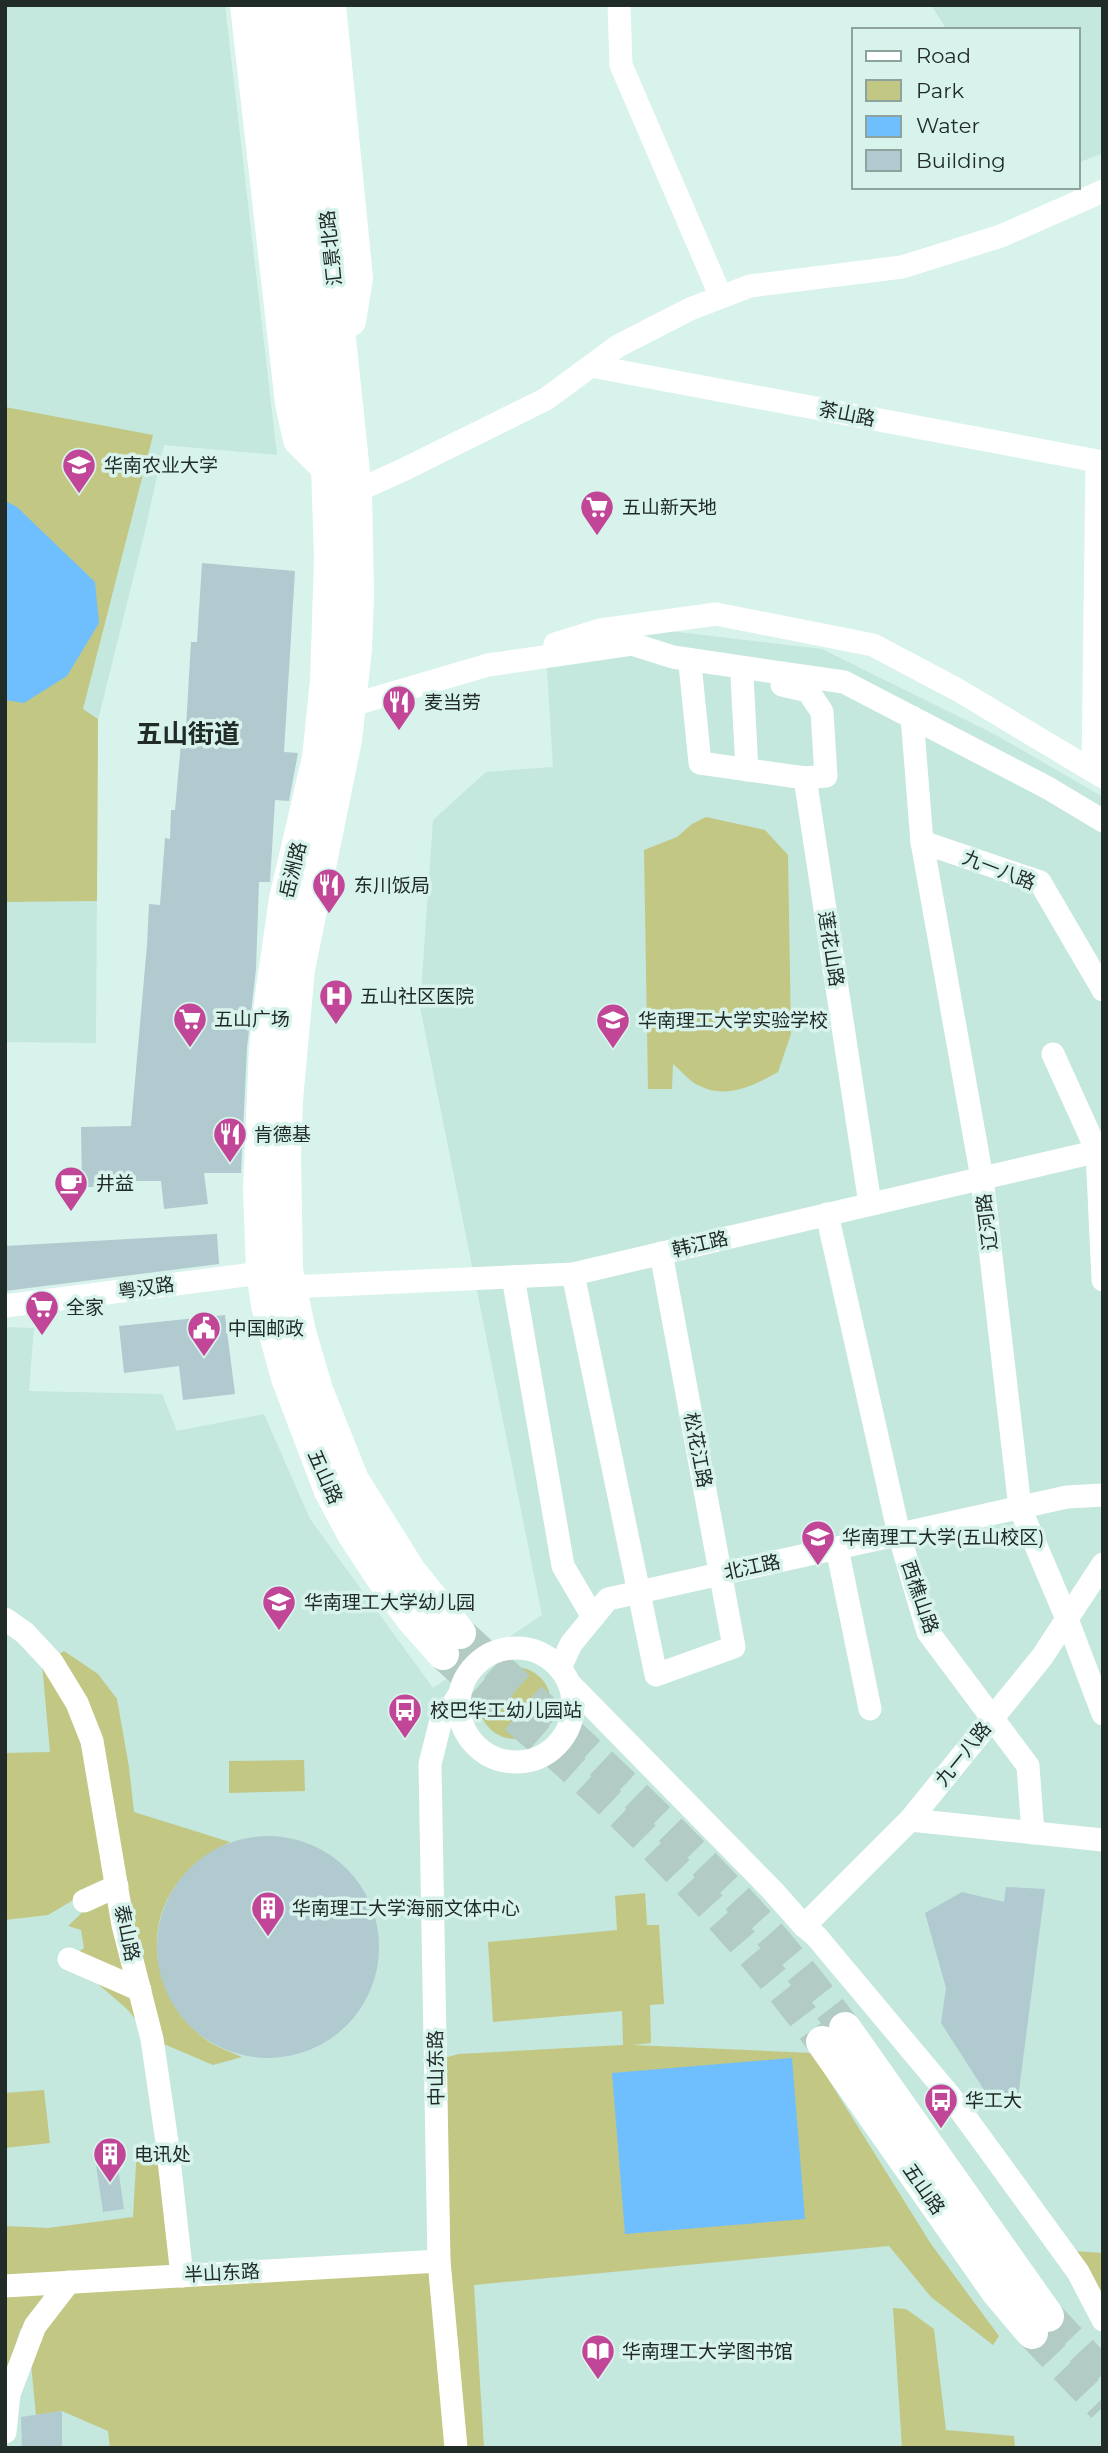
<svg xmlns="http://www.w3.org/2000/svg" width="1108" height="2453" viewBox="0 0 1108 2453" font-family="Montserrat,'Noto Sans SC',sans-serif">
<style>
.built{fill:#c4e7de}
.green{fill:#c2c784}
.water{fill:#6fbfff}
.building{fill:#b0cad0}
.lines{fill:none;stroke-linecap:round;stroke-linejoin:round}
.secondary-tunnel{stroke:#b3cbc5;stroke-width:32;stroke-dasharray:32 16;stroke-linecap:butt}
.street{stroke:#fff;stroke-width:23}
.secondary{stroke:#fff;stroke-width:32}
.labels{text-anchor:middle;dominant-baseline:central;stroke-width:7;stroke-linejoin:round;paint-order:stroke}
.street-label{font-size:19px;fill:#212b28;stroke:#d8f3ec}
.poi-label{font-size:19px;fill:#212b28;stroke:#d8f3ec;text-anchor:start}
.district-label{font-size:26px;font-weight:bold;fill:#212b28;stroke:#d8f3ec}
</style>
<rect width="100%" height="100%" fill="#d8f3ec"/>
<g class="built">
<polygon points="5,5 225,5 277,455 164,445 144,535 98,720 96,1043 5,1042"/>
<polygon points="931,5 1103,5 1103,153 1078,163 1078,30 947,30"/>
<polygon points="661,630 822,649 996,735 1103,797 1103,2448 5,2448 5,1327 34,1328 29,1391 162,1394 177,1431 264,1414 310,1519 433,1688 542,1615 420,1007 433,820 486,772 553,767 546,653"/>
</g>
<g class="green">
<polygon points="5,407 153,435 83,709 98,719 97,901 5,902"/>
<path d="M706,817L765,830L788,855L791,1034L778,1072C751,1087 724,1101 694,1083C687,1078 680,1070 673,1064L672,1089H648L644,850L677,837L692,824Z"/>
<path d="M64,1651L98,1674L117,1699L129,1767L134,1812L230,1842C209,1854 190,1865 176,1885C139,1936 159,2007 208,2041C218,2048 231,2052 242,2057L213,2065L152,2039L127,2009L69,1959L84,1948L81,1930L68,1926L88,1907L80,1896L48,1915L5,1920V1753L50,1752L42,1664Z"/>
<circle cx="515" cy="1703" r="36"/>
<polygon points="304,1760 305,1791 229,1793 229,1761"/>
<polygon points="645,1893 647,1925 659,1925 664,2004 650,2005 651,2043 633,2045 812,2053 931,2244 999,2336 993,2345 931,2297 889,2246 474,2285 484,2448 461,2448 436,2060 459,2054 623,2045 622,2011 493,2022 488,1942 617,1930 615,1896"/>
<polygon points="44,2090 50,2143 5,2148 5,2093"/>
<polygon points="167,2142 182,2275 439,2261 452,2448 110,2448 108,2431 62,2411 36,2415 27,2323 20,2330 5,2380 5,2226 48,2228 133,2217 137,2148"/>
<polygon points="1073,2251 1103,2253 1103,2299"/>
<polygon points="893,2308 906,2309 934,2329 946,2430 1014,2436 1015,2448 902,2448"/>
</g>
<g class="water">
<polygon points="5,501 17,507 95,582 99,623 67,676 24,703 5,700"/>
<polygon points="792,2058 805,2219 625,2234 612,2073"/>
</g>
<g class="building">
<polygon points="202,563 295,571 284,752 298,753 289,801 275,800 270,882 259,882 256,969 247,1048 241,1173 204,1173 208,1204 164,1209 161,1181 111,1181 111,1187 82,1187 81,1127 131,1126 147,945 149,904 160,905 165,838 170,839 171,810 175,810 181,743 185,744 191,642 197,642"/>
<polygon points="217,1234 219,1264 5,1291 5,1246"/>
<polygon points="225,1315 235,1394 183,1400 179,1366 124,1373 119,1326"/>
<circle cx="268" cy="1947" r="111"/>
<polygon points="1006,1887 1045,1889 1018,2098 988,2096 941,2023 946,1988 925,1913 962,1892 1004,1902"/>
<polygon points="116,2155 124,2209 103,2212 95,2158"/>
<polygon points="62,2411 62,2448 22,2448 21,2417"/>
</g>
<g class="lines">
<g class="secondary-tunnel">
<path d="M460,1633C566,1731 676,1828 772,1937C797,1966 821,1997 845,2028"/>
<path d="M443,1654C498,1704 556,1751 610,1803C687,1877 759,1956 822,2042"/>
<polyline points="1048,2316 1103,2374"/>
<polyline points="1032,2333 1103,2407"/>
</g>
<g class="street">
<polyline points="619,5 621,65 721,297"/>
<polyline points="591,366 1103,462"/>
<polyline points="345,496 403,470 546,399 618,346 690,309 750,286 902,267 1001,236 1103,191"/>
<polyline points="555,644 600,630 716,614 873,645 958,690 1103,777"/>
<polyline points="690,664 700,763 805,778 826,776 822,712 808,691 782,685"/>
<polyline points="742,676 747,770"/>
<polyline points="352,705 488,665 632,644 673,657 844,682 1048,788 1103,821"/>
<polyline points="912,717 922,842 982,1178 1020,1508 1067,1619 1103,1714"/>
<polyline points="1093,771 1097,462"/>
<polyline points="805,778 870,1204"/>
<polyline points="922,842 1040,882 1103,990"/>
<polyline points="1053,1054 1097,1151 1103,1280"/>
<polyline points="827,1214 899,1534 928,1632 1028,1766 1033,1833"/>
<polyline points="573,1274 656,1675 734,1647 661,1253"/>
<polyline points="513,1277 563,1566 593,1617"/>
<polyline points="290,1287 573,1274 1103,1150"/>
<polyline points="5,1306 277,1271"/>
<polyline points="837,1548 870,1709"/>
<polyline points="5,1619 25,1633 52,1662 77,1703 92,1741 123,1925 152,2039 167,2142 182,2276"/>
<circle cx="516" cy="1705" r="57"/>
<polyline points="560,1668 571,1644 608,1599 1067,1497 1103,1495"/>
<polyline points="569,1683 772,1890 804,1926 816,1936 950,2096 1078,2272 1103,2320"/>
<polyline points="910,1820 1103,1840"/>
<polyline points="84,1901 117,1886"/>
<polyline points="804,1926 910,1820 1042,1657 1103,1564"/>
<polyline points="69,1959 140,1990"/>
<polyline points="5,2286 439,2261"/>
<polyline points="5,2432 9,2394 35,2326 69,2282"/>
<polyline points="456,2448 439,2261 430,1764 440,1724 459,1695"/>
</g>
<g class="secondary">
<polyline points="246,5 291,403 299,440 327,468"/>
<polyline points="276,5 327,468 330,558 326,681 318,758 285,899 271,995 265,1049 259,1190 262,1272 267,1305 287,1378 330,1491 353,1534 384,1581 412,1619 443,1654"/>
<polyline points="305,5 356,491 358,596 356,649 346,740 299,969 287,1100 285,1158 287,1270 300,1332 317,1390 353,1480 410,1571 460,1633"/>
<polyline points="330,5 357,278 350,321"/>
<polyline points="845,2028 1048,2316"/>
<polyline points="822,2042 998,2293 1032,2333"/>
</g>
</g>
<defs>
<g id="university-pin" transform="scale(1.75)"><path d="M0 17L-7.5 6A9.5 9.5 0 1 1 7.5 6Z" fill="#c14697" stroke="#d8f3ec"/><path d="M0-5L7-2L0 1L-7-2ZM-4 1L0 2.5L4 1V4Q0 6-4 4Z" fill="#fff"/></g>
<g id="supermarket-pin" transform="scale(1.75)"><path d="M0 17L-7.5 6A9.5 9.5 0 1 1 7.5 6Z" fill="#c14697" stroke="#d8f3ec"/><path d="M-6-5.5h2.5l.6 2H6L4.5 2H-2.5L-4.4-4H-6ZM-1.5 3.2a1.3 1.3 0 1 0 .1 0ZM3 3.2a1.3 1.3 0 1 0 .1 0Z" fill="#fff"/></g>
<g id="restaurant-pin" transform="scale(1.75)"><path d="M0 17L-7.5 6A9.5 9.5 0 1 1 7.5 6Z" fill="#c14697" stroke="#d8f3ec"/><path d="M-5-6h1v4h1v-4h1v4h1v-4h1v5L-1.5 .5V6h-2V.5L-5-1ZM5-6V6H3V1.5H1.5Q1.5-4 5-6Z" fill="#fff"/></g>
<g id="hospital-pin" transform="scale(1.75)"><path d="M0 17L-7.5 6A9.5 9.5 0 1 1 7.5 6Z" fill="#c14697" stroke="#d8f3ec"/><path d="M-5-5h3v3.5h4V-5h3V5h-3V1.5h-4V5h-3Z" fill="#fff"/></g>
<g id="school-pin" transform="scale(1.75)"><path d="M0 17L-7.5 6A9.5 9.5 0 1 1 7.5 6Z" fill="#c14697" stroke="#d8f3ec"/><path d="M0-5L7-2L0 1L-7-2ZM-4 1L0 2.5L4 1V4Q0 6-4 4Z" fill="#fff"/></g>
<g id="cafe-pin" transform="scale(1.75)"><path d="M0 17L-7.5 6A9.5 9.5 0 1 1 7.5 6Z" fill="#c14697" stroke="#d8f3ec"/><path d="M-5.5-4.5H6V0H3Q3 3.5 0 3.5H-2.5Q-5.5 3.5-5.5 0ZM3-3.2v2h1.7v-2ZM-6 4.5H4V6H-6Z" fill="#fff"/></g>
<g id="civic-pin" transform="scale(1.75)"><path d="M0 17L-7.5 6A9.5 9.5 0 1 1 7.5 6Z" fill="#c14697" stroke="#d8f3ec"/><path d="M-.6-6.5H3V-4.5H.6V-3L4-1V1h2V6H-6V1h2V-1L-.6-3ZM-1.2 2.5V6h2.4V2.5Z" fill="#fff"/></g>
<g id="bus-pin" transform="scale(1.75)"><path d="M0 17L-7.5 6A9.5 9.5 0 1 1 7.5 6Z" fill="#c14697" stroke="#d8f3ec"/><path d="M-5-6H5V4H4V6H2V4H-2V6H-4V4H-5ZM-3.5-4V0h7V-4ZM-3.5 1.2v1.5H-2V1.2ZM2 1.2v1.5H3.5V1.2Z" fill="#fff"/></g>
<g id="building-pin" transform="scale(1.75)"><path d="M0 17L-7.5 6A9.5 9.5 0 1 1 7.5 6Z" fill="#c14697" stroke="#d8f3ec"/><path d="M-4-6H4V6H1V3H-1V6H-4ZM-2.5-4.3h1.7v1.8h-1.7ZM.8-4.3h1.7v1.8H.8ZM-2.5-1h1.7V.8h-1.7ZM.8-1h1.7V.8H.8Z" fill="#fff"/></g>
<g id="library-pin" transform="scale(1.75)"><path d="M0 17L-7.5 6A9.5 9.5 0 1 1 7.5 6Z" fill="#c14697" stroke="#d8f3ec"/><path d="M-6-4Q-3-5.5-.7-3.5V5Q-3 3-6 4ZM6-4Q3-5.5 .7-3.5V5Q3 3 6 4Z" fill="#fff"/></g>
</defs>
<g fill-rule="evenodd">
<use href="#university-pin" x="79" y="465"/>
<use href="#supermarket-pin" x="597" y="507"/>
<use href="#restaurant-pin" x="399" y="702"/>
<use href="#restaurant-pin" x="329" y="885"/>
<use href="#hospital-pin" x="336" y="996"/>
<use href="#supermarket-pin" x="190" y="1019"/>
<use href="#school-pin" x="613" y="1020"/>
<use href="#restaurant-pin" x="230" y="1134"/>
<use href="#cafe-pin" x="71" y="1183"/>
<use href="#supermarket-pin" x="42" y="1307"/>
<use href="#civic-pin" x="204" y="1328"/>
<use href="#university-pin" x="818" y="1537"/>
<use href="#school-pin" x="279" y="1602"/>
<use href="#bus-pin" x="405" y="1710"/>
<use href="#building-pin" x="268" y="1908"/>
<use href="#bus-pin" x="941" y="2100"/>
<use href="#building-pin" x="110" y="2154"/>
<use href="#library-pin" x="598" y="2351"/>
</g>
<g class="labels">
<g class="street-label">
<text transform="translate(331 248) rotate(-96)">汇景北路</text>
<text transform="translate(847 414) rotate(11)">茶山路</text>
<text transform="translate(293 870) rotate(-76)">岳洲路</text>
<text transform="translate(999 870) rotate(21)">九一八路</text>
<text transform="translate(831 949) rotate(81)">莲花山路</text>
<text transform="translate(987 1222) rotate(-97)">辽河路</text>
<text transform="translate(700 1244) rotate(-13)">韩江路</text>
<text transform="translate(146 1288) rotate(-8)">粤汉路</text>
<text transform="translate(698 1450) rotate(79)">松花江路</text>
<text transform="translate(325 1477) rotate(66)">五山路</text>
<text transform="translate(752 1567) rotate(-12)">北江路</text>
<text transform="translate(920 1597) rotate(71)">西樵山路</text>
<text transform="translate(963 1754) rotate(-51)">九一八路</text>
<text transform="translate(127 1933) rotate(78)">泰山路</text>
<text transform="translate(436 2068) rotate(-91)">中山东路</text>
<text transform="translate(924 2189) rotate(55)">五山路</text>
<text transform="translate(222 2273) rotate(-3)">半山东路</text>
</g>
<g class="poi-label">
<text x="104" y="465">华南农业大学</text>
<text x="622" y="507">五山新天地</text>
<text x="424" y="702">麦当劳</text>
<text x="354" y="885">东川饭局</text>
<text x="360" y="996">五山社区医院</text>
<text x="214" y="1019">五山广场</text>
<text x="638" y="1020">华南理工大学实验学校</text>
<text x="254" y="1134">肯德基</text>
<text x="96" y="1183">井益</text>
<text x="66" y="1307">全家</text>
<text x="228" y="1328">中国邮政</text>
<text x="842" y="1537">华南理工大学(五山校区)</text>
<text x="304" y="1602">华南理工大学幼儿园</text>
<text x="430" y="1710">校巴华工幼儿园站</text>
<text x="292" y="1908">华南理工大学海丽文体中心</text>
<text x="965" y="2100">华工大</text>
<text x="134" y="2154">电讯处</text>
<text x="622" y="2351">华南理工大学图书馆</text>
</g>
<g class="district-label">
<text x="188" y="734">五山街道</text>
</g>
</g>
<rect width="1108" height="2453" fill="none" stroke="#212b28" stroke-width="14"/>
<rect x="852" y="28" width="228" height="161" fill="#d8f3ec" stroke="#8fa39e" stroke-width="2"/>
<rect x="866" y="51" width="35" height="10" fill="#ffffff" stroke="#8fa39e" stroke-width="2"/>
<text x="916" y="63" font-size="21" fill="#212b28">Road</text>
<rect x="866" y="80" width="35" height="21" fill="#c2c784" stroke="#8fa39e" stroke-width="2"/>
<text x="916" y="98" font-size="21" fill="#212b28">Park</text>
<rect x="866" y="116" width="35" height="21" fill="#6fbfff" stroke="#8fa39e" stroke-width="2"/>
<text x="916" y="133" font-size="21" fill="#212b28">Water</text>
<rect x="866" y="150" width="35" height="21" fill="#b0cad0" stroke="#8fa39e" stroke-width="2"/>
<text x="916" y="168" font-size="21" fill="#212b28">Building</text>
</svg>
